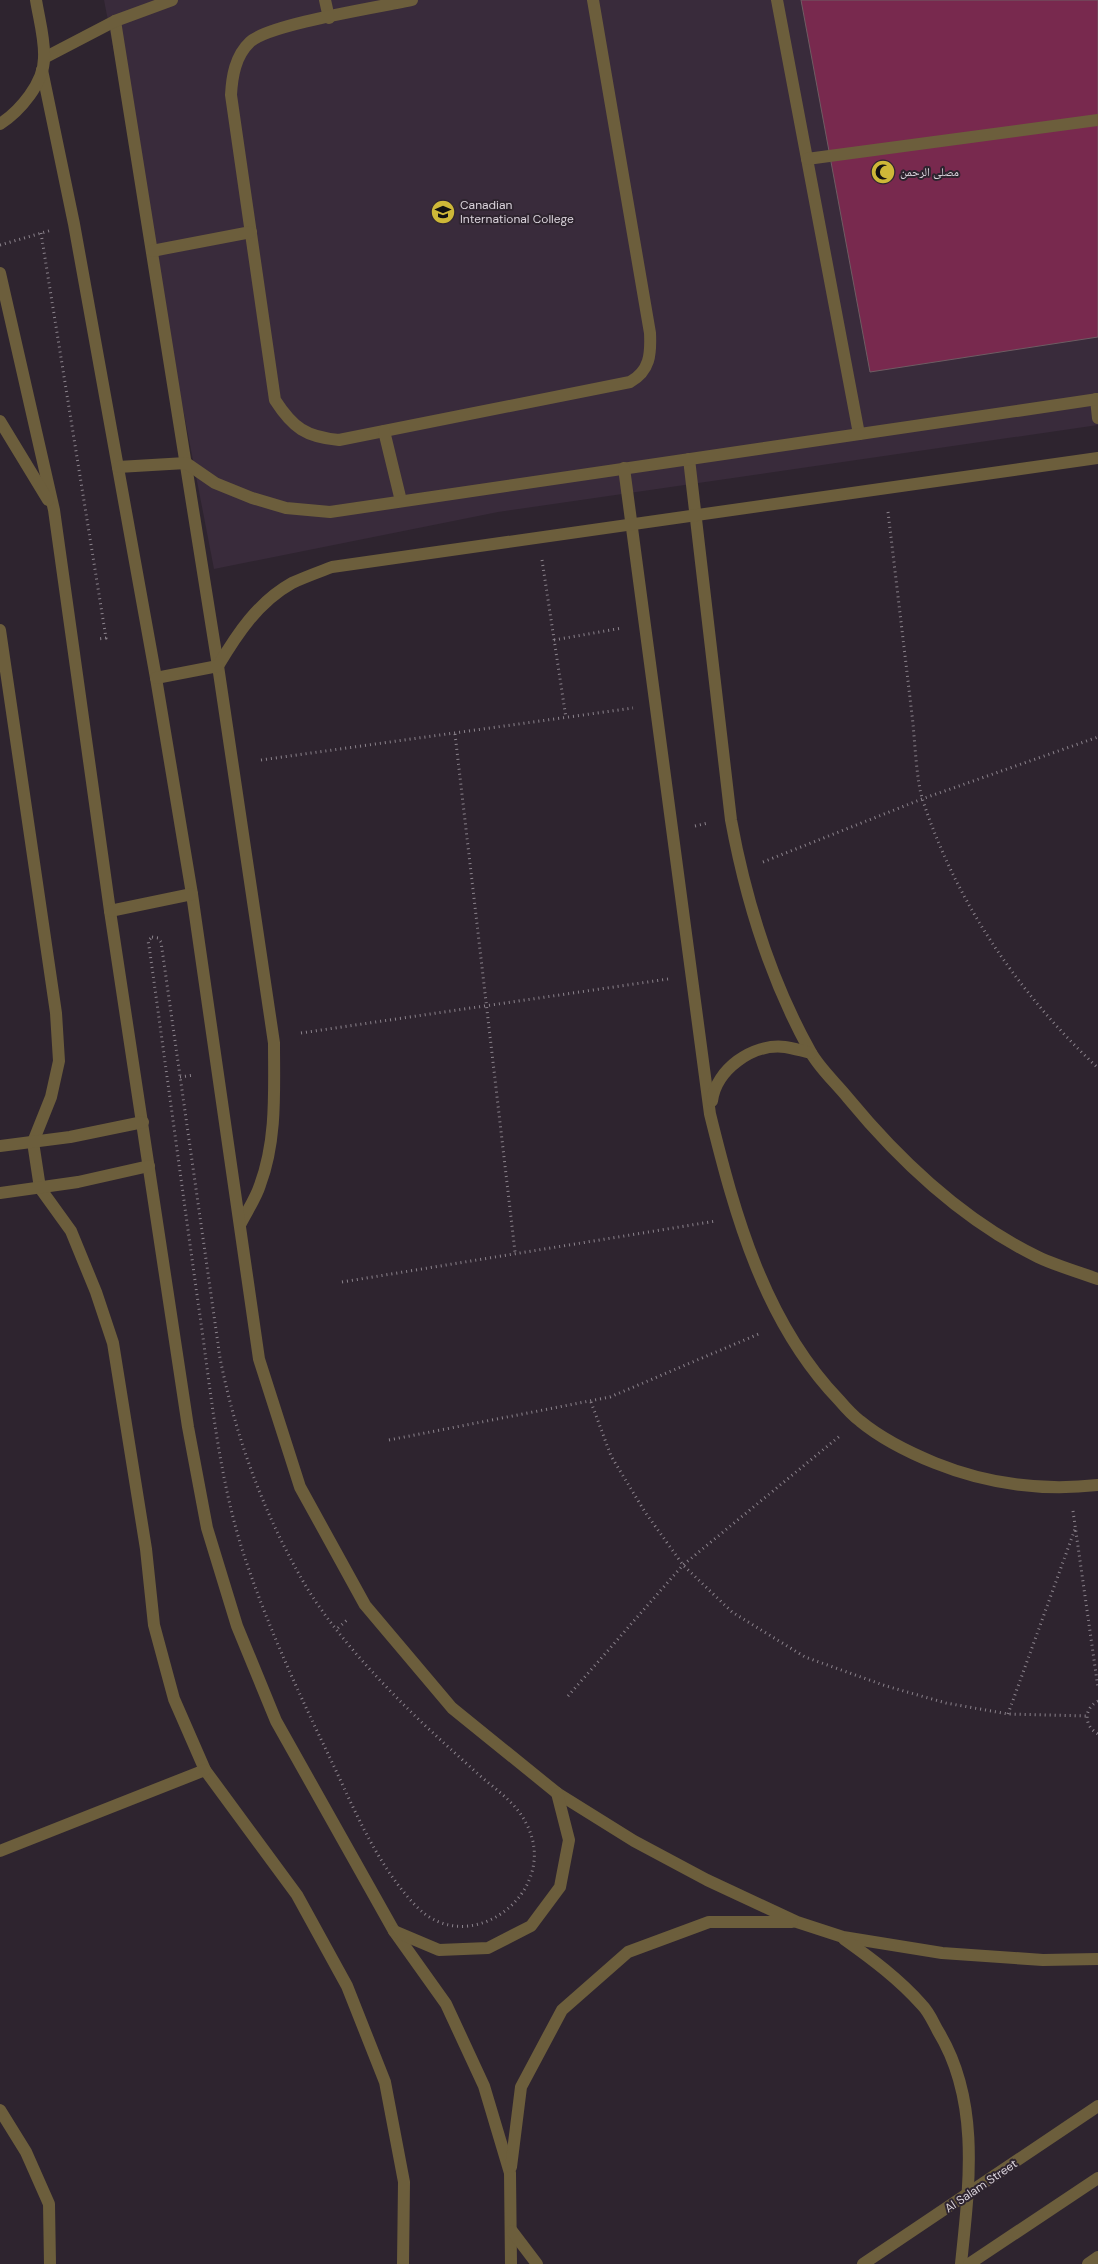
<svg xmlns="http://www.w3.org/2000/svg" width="1098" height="2264" viewBox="0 0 1098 2264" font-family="'DM Sans','Noto Naskh Arabic',sans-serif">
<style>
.built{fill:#392b3b}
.building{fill:#78294e;stroke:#6e5c63}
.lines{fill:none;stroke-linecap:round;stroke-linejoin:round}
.path{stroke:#8b838c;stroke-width:3;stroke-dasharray:1 4;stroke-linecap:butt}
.minor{stroke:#6c5e3c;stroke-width:12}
.labels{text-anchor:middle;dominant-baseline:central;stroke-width:4;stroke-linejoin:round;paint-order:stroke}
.poi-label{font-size:12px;fill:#dad3db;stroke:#2e242f;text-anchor:start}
.street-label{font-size:12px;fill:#dad3db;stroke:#2e242f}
</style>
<rect width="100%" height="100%" fill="#2e242f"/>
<polygon class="built" points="104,0 1098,0 1098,425 498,512 214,569"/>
<polygon class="building" points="801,0 1098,0 1098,337 870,372"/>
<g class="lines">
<g class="path">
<polyline points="41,233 106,638 97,639"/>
<polyline points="0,245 52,230"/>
<path d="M888,512C896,579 904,647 912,715C915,739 916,780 923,801C957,904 1020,995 1098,1068"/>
<polyline points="542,560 566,718"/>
<polyline points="554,640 622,628"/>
<polyline points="455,734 515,1252"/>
<polyline points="261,760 633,708"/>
<polyline points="695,826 708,823"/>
<polyline points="763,862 922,799 1098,737"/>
<path d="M152,937L158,938L161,942L220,1358C236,1438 263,1512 304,1583C330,1627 370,1671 406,1707C429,1730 454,1752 478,1774C496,1790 516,1802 527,1825C561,1892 469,1962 416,1906C377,1865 355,1811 331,1760C299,1694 267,1625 244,1555C218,1476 211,1391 199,1309C182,1188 166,1067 149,946L148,941Z"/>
<polyline points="301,1033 668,979"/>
<polyline points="180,1077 194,1075"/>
<polyline points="342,1282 716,1221"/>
<polyline points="591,1402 611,1456 645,1512 683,1565 732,1612 805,1657 886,1686 946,1703 1008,1714 1087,1716"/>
<polyline points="389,1440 610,1397 761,1333"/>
<polyline points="1073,1511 1098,1688"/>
<polyline points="338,1628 347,1620"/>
<polyline points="568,1696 683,1565 841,1435"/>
<path d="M1098,1701C1083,1709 1084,1726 1098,1734"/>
<polyline points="1008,1714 1075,1529"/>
</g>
<g class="minor">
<polyline points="325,0 329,18"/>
<path d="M412,0C380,7 269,24 250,42C235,56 232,77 231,95L275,400C293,428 306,437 339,440L630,382C650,371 651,354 650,333L593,0"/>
<polyline points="777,0 859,434"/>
<path d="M115,21L218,666L274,1043C274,1090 277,1140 260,1185C256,1198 247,1211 241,1223"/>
<polyline points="44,58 115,21 172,0"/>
<polyline points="42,70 74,224 156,678 192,894 259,1359 300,1487 365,1605 452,1708 557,1793 634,1841 707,1880 797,1922 843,1937 942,1953 1043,1960 1098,1959"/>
<path d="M0,124C20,111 44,83 44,58C45,39 39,19 36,0"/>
<polyline points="807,159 1098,120"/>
<polyline points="152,251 251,232"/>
<polyline points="0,273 54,510 110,911 188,1427 207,1528 237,1626 276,1721 394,1931 446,2004 484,2086 510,2173 511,2264"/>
<polyline points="1096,399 1098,418"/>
<polyline points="0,421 48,500"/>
<polyline points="384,431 401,501"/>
<path d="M689,459L731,820C746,901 770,979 810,1051C819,1068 836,1083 848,1098C900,1161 964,1221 1038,1257C1057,1266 1078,1272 1098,1279"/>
<polyline points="118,467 186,463 215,483 252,498 286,508 330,512 1098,399"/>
<path d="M624,468L710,1114C735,1215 764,1322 839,1400C845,1407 852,1415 860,1421C883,1440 908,1452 935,1463C987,1484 1043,1491 1098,1485"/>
<polyline points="0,630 56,1013 59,1061 51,1097 33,1142 40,1188 71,1231 96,1292 113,1343 146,1549 154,1625 174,1699 205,1770 297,1895 347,1986 385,2082 404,2182 403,2264"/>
<path d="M156,678L218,666C237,634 258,602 292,583C305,577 319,572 332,567L1098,458"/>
<polyline points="110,911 192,894"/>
<path d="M712,1101C716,1070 752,1043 785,1047C793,1048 802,1051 811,1053"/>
<polyline points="0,1146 70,1137 143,1122"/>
<polyline points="0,1193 78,1182 149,1166"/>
<polyline points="0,1851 205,1770"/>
<polyline points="394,1931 439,1950 488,1948 531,1926 560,1887 569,1840 557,1793"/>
<path d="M844,1939C872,1959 899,1979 922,2005C929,2012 933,2022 938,2031C981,2101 969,2186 961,2264"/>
<polyline points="0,2110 26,2152 49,2204 50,2264"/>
<polyline points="511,2167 521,2087 562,2010 628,1952 709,1922 792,1922"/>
<polyline points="512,2231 537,2264"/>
<polyline points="863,2264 1098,2106"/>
<polyline points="969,2264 1098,2178"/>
<polyline points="1088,2264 1098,2257"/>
</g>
</g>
<defs>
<g id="mosque-disc" transform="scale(1.25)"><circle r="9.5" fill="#ceb838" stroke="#2e242f"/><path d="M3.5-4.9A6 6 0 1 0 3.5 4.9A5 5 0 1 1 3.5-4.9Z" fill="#111"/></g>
<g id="university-disc" transform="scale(1.25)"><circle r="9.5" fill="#ceb838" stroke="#2e242f"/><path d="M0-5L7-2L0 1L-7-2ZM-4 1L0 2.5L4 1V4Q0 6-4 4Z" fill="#111"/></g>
</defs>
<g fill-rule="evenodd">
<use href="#mosque-disc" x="883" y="172"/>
<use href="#university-disc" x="443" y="212"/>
</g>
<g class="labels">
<g class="poi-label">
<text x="900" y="172">مصلى الرحمن</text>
<text x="460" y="205">Canadian<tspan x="460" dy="14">International College</tspan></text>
</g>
<g class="street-label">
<text transform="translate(981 2186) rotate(-34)">Al Salam Street</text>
</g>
</g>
</svg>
